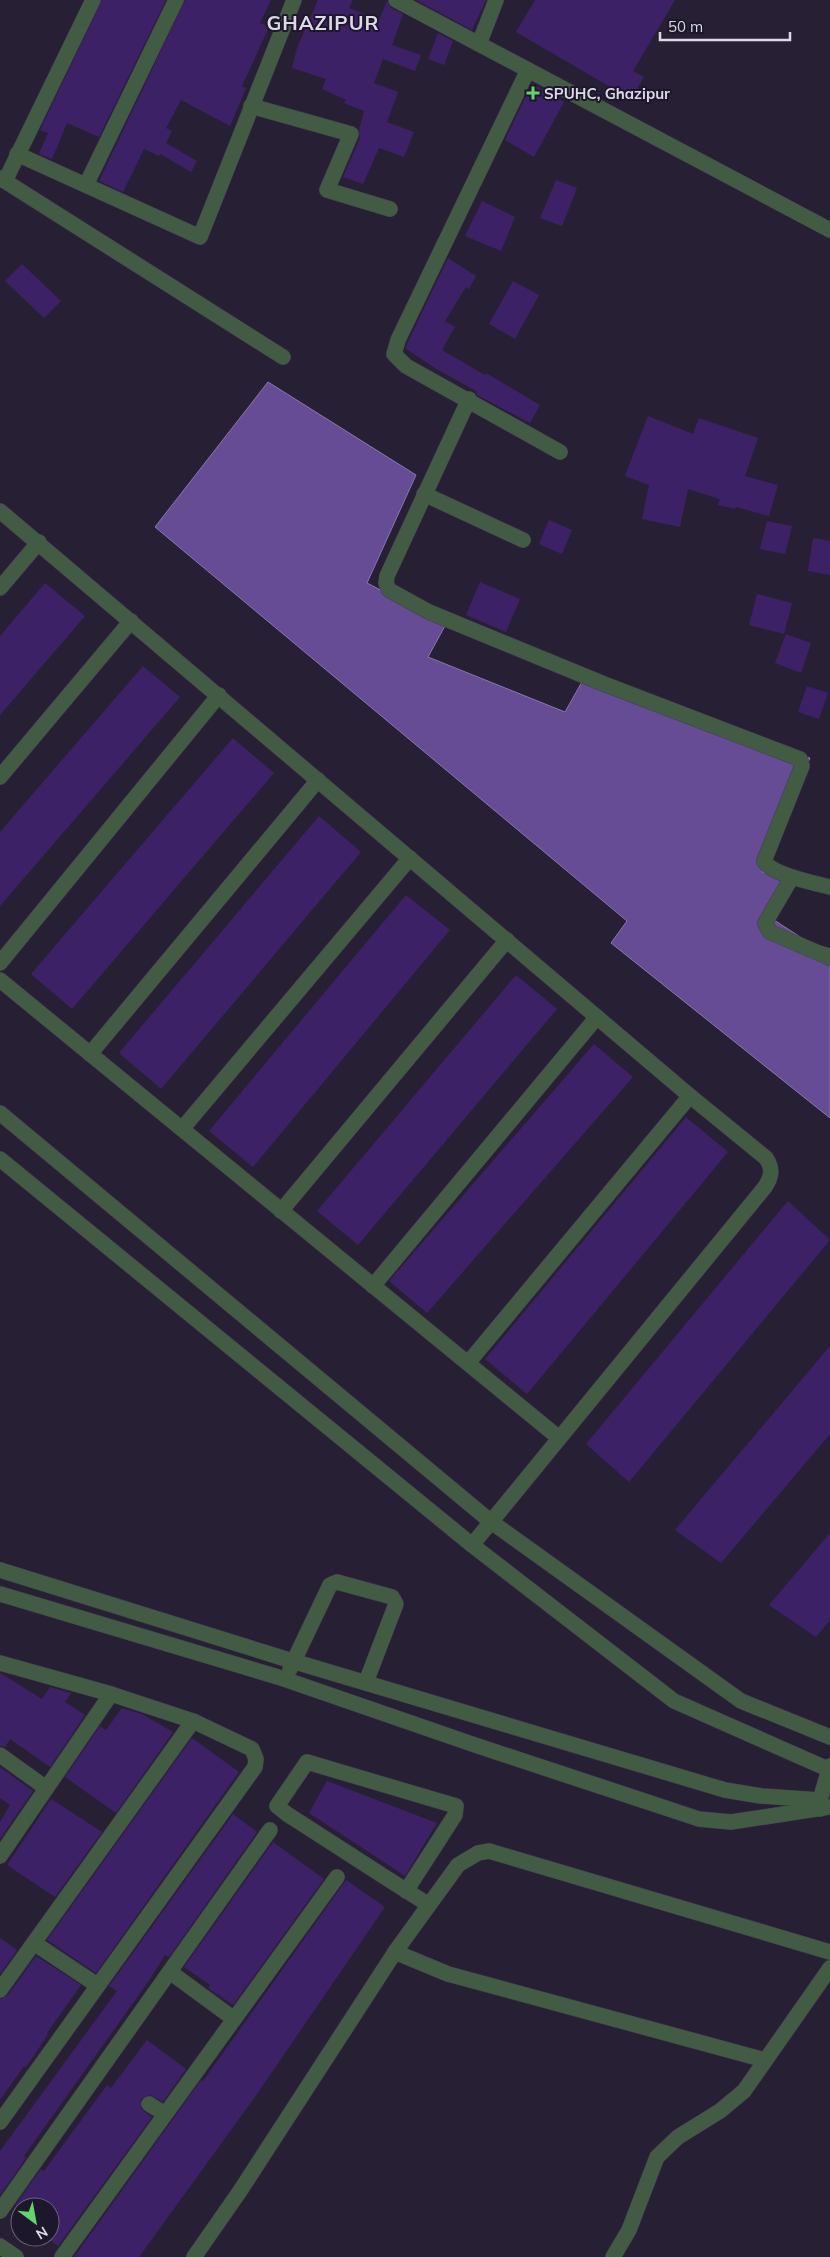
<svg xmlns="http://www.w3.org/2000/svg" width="830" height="2257" viewBox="0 0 830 2257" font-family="Mulish,sans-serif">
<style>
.water{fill:#654c95;stroke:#8977ae}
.building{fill:#3c2166}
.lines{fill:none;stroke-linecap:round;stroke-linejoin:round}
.minor-casing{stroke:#443e51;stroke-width:16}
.minor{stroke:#425c43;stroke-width:15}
.poi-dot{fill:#60d56a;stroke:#1d172b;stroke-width:2}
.labels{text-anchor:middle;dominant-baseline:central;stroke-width:4;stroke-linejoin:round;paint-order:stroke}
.poi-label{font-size:15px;font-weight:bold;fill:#dddae7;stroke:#1d172b;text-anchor:start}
.district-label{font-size:20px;font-weight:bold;letter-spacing:1px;fill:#dddae7;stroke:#1d172b}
</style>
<rect width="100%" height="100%" fill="#272035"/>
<polygon class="water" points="268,382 416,475 367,583 446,624 428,657 565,712 583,680 810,758 762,872 796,880 774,920 808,942 830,949 830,1118 611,943 627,921 155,527"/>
<g class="building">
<polygon points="102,0 166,0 99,137 67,123 52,159 39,154 48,133 40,130"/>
<polygon points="185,0 271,0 260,23 269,27 242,86 246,88 230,126 181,100 166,128 172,131 166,143 197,161 191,172 160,154 159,156 144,149 123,192 99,181"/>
<polygon points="318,0 353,0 349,8 379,20 387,1 391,8 403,14 392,45 421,55 415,71 383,59 374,83 398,92 387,122 414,132 404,157 379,148 363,184 343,177 360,138 359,130 364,111 344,103 346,100 322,89 326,79 292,68 297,48"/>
<polygon points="416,0 486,0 472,30"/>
<polygon points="535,0 675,0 633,71 644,77 631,99 516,32"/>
<polygon points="438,33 453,41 444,65 428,59"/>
<polygon points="532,83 564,102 534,157 505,140"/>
<polygon points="556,180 577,188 562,226 540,218"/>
<polygon points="482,201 515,217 501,251 465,236"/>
<polygon points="448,258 476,276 469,289 466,287 445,321 455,327 442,350 485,375 486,373 540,405 530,423 477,395 476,391 433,367 405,348"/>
<polygon points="22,264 61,301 44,318 5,281"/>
<polygon points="513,281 539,295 515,339 489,324"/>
<polygon points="648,416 693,434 699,418 758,438 745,476 778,485 769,516 736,507 735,509 718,505 720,499 688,489 680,527 642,519 649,485 625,476"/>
<polygon points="549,520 572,530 562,554 539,544"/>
<polygon points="767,521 792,526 785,554 760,549"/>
<polygon points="813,538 830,541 830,575 808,571"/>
<polygon points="480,582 520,599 506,632 466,615"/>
<polygon points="45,583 85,616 0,715 0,636"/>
<polygon points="757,594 792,603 784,634 749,625"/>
<polygon points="786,634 811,643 801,673 775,663"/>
<polygon points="143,666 180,697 0,906 0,832"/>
<polygon points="807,686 828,693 819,719 798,712"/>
<polygon points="233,738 274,773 72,1009 31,974"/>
<polygon points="319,816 361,852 161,1089 119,1053"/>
<polygon points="406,895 450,930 253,1167 209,1131"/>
<polygon points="516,975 557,1009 358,1245 317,1211"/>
<polygon points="594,1044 633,1077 427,1313 389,1281"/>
<polygon points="686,1117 728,1152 527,1394 485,1359"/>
<polygon points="788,1201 830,1240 629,1482 586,1444"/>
<polygon points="830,1346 830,1434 721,1563 675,1530"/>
<polygon points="830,1533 830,1620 816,1637 769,1605"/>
<polygon points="0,1673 42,1699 50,1687 71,1693 65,1702 85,1715 50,1767 10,1739 5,1747 0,1746"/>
<polygon points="122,1708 142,1714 173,1732 116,1813 65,1777 100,1726 106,1730"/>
<polygon points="192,1738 239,1772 96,1973 47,1940"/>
<polygon points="0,1767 33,1791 0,1839 0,1822 10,1805 0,1798"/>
<polygon points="327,1781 437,1823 405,1876 309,1813"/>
<polygon points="51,1799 102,1832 55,1897 7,1865"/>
<polygon points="233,1814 257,1832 169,1957 165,1955 148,1982 24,2156 26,2158 0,2195 0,2151 117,1991 109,1986"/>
<polygon points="273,1842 324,1879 233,2005 208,1988 210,1985 184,1967"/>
<polygon points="346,1880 385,1907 257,2094 139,2257 74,2257 201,2080 203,2081"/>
<polygon points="0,1938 17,1950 0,1974"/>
<polygon points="36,1956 81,1985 47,2033 48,2034 35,2054 26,2067 24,2066 0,2100 0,1999 8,1995"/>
<polygon points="147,2040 186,2069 163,2102 150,2095 141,2099 141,2109 152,2117 58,2246 46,2237 57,2237 50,2232 50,2207 15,2206 41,2169 44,2171 107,2085 111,2088"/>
</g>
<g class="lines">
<g class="minor-casing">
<g id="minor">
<polyline points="396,0 830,230"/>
<polyline points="479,44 496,0"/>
<polyline points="528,70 398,340 394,354 406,366 560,452"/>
<polyline points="251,106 351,134 327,190 390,209"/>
<polyline points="17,154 200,237 294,0"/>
<polyline points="0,178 283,357"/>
<polyline points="5,181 93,0"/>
<polyline points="86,185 176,0"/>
<path d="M469,399L387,576L386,583L389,590L429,612L604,684L800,759L802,766L764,861C772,875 814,883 830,887"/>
<polyline points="424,494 523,540"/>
<path d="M0,511L690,1096L766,1158C773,1169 772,1176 765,1187L472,1545"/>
<polyline points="0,588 39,542"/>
<polyline points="0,777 131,621"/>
<polyline points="792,877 765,923 770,932 830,958"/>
<polyline points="0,963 219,695"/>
<polyline points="0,980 559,1438"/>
<polyline points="90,1054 318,780"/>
<polyline points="0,1113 490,1521 741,1701 830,1737"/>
<polyline points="182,1129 410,858"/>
<polyline points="0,1159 472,1545 674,1701 830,1770"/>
<polyline points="281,1211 507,940"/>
<polyline points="373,1286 597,1017"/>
<polyline points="468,1363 690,1096"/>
<polyline points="0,1570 289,1660 725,1790 761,1796 820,1800"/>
<polyline points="0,1594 278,1677 475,1745 699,1819 731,1822 830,1807"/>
<polyline points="0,1663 111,1694 193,1721 252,1749 256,1759 255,1767 0,2122"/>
<polyline points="290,1669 330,1585 337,1582 392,1597 396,1604 366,1682"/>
<polyline points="0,1755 46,1788"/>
<polyline points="820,1809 820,1800 830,1766"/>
<polyline points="0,1856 111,1694"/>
<polyline points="406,1891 455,1815 456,1806 307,1762 277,1806 287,1814 391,1881 429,1905"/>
<polyline points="34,1943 97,1985"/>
<polyline points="395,1952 448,1974 765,2060"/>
<polyline points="170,1972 234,2019"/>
<polyline points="0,1990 193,1721"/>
<polyline points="149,2104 165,2114"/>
<polyline points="0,2211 270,1830"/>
<polyline points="0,2246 16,2257"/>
<polyline points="62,2257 337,1877"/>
<polyline points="194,2257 240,2191 395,1952 458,1865 478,1853 489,1851 830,1952"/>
<polyline points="613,2257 629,2230 657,2157 678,2137 720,2111 744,2091 830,1968"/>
</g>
</g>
<use href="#minor" class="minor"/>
</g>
<path class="poi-dot" d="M530.5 85.5h5v5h5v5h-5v5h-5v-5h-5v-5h5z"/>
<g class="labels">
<g class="poi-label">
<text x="544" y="93">SPUHC, Ghazipur</text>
</g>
<g class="district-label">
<text x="323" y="22">GHAZIPUR</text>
</g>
</g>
<g transform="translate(35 2222) rotate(148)"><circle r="24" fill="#1d172b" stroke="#6a6576"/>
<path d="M0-4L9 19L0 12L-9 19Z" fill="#60d56a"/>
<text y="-8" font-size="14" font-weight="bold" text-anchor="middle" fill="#dddae7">N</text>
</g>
<path d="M660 32v8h130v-8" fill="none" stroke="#dddae7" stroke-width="2.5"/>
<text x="668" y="32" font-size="15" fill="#dddae7" stroke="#1d172b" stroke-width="4" paint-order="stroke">50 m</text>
</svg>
